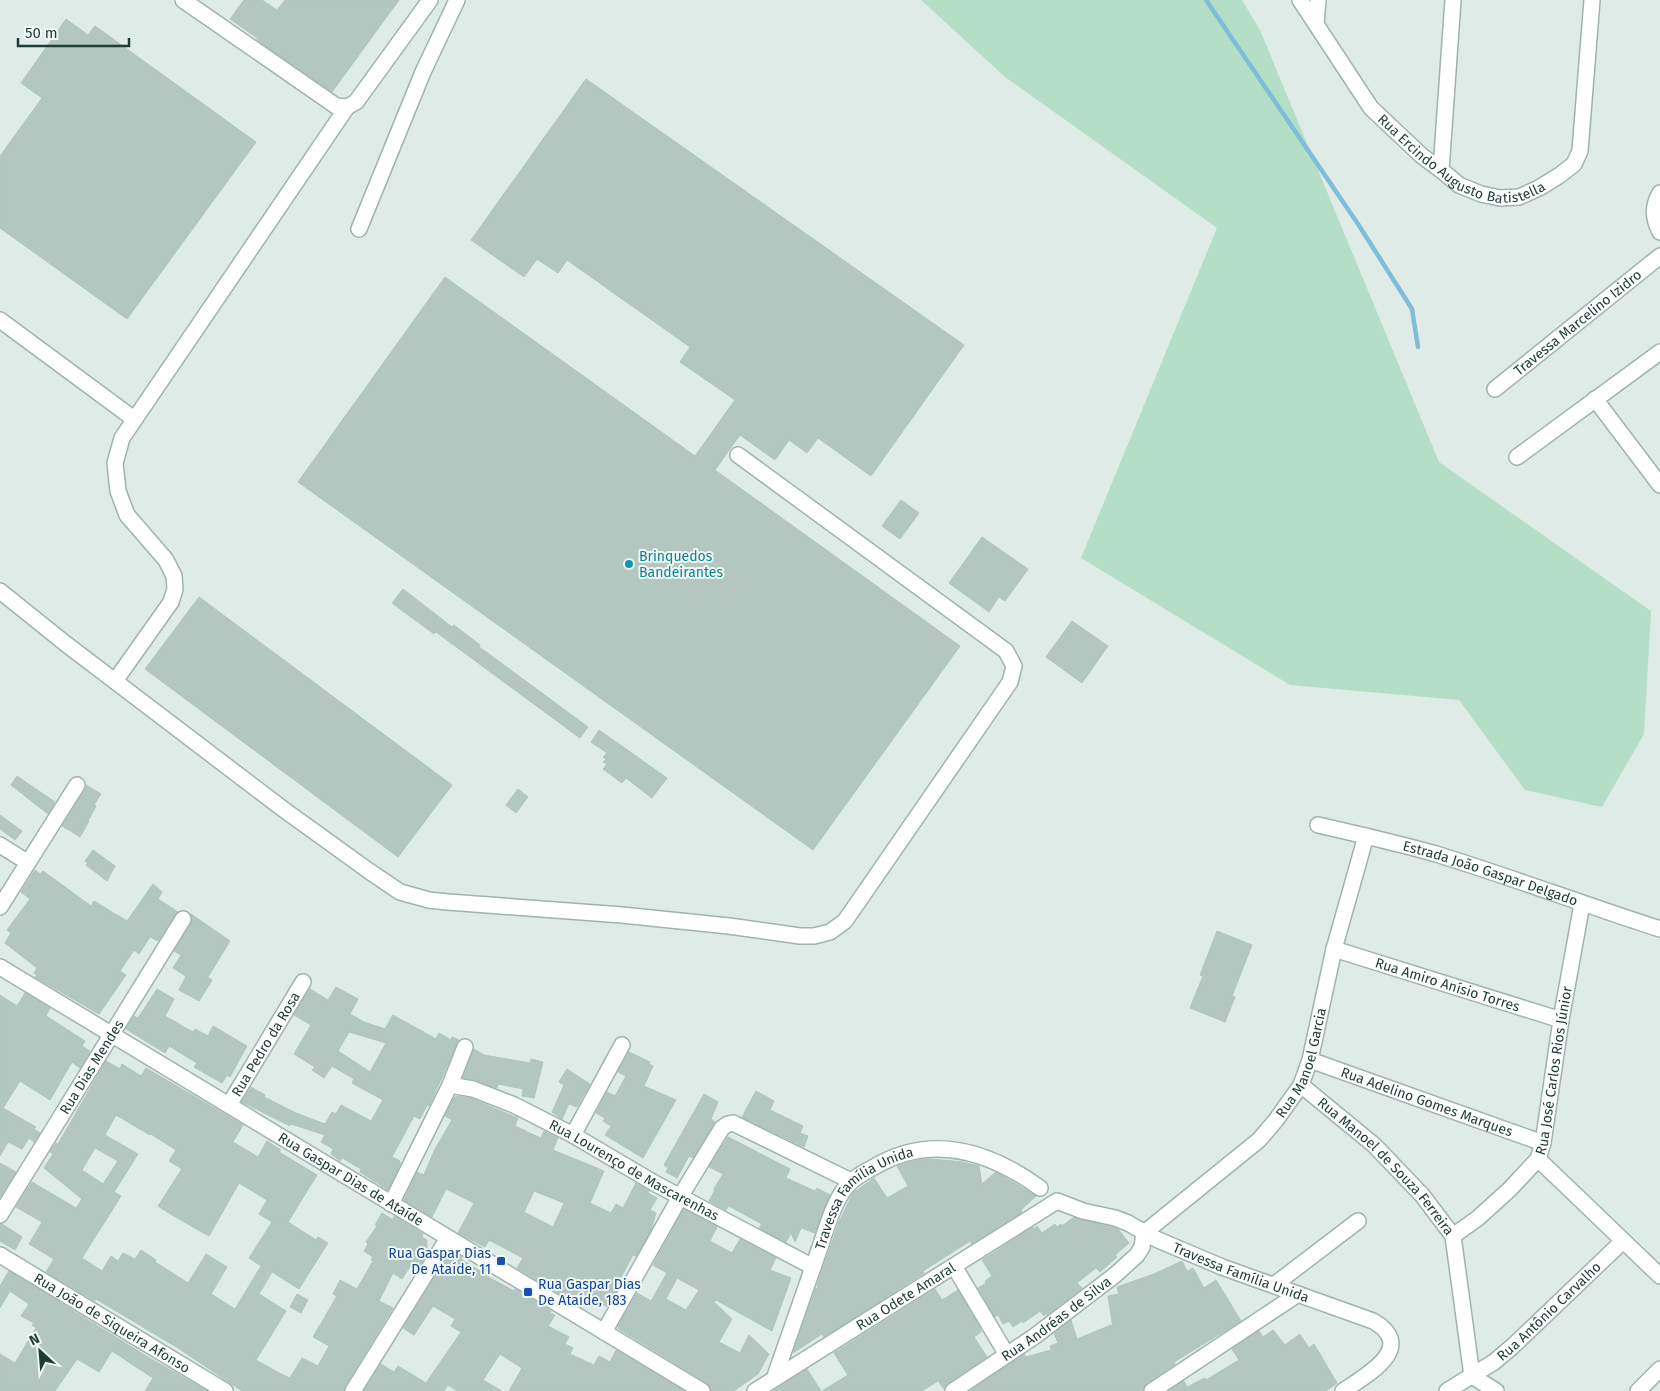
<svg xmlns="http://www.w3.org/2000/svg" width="1660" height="1391" viewBox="0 0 1660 1391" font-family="'Fira Sans',sans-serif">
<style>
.green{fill:#b4dfc6}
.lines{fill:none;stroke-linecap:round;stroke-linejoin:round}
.stream{stroke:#80bdd6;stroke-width:4.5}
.building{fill:#b3c6c0;stroke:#b0c5bf;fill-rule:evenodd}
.minor-casing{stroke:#a1b3af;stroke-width:18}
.minor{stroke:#fff;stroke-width:15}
.culture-dot{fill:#0f9aa8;stroke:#eff8f4;stroke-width:2}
.transit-dot{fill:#1a4fb4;stroke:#eff8f4;stroke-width:2}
.labels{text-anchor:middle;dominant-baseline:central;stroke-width:4;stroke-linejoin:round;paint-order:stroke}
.street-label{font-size:14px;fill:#1e3c38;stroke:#eff8f4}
.culture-label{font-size:14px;fill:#0d838f;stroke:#eff8f4;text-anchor:start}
.transit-label{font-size:14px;fill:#164399;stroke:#eff8f4;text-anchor:end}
</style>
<rect width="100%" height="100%" fill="#deebe7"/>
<polygon class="green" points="921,0 1242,0 1260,30 1439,462 1651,611 1644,734 1602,807 1525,790 1459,700 1290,685 1081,558 1217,228 1005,77"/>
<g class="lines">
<polyline class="stream" points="1206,0 1358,224 1412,309 1418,347"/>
</g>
<g class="building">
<polygon points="244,0 262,0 277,10 285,0 399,0 332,92 257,40 257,38 230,19"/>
<polygon points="66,19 88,35 95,26 256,142 127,319 0,228 0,156 42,98 21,83"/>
<polygon points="586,79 964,345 871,476 818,438 807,453 789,440 775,460 740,435 715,470 960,646 813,850 298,482 445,277 695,456 735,400 680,362 690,347 567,260 558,273 537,259 524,277 471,240"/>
<polygon points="901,500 919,513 900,539 882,526"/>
<polygon points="982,537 1028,569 1005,601 999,597 989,612 949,583"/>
<polygon points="403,589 452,627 454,625 480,645 479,647 489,654 588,727 580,738 436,632 434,634 392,603"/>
<polygon points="199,597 452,785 398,857 145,669"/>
<polygon points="1072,621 1108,646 1082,683 1046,657"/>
<polygon points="599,730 667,778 652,798 626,778 622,783 603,769 607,764 603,762 606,759 603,757 607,753 591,742"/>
<polygon points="17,776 55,802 48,814 11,785"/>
<polygon points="86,785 101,794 94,805 96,806 88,821 89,821 80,837 62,826 85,790"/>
<polygon points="518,789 528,797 516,813 506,805"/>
<polygon points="0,815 22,831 15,840 0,829"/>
<polygon points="93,850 115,866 107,881 86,865 88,863 85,861"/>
<polygon points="35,870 40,874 43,871 91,906 94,901 127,921 153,884 162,892 158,899 178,912 158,941 150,937 139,954 134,950 120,971 126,975 99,1014 35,977 37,975 34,973 37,968 5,943 11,933 7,930 30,899 21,892"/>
<polygon points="191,914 230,941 208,977 212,980 199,1001 179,990 186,976 173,968 181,955 174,951 191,923 192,919"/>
<polygon points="1217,931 1252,945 1232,996 1235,997 1225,1022 1190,1008 1203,976 1200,975"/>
<path d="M336,987L358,999L350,1014L364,1022L385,1029L393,1015L436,1039L439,1033L451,1040L452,1037L459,1040L429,1106L427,1105L420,1119L414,1116L392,1157L400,1161V1164L388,1190L360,1172L361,1169L342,1158L340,1161L331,1154L333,1149L321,1142L325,1135L291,1124L290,1126L242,1102L251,1087L265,1095L264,1097L296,1113L325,1124L332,1112L336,1114L341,1105L371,1121L383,1100L352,1083L354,1079L332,1066L324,1078L312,1070L315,1067L294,1054L311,1025L294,1015L310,989L328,1000ZM349,1032L386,1043L370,1072L338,1051Z"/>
<polygon points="157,989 174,999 165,1016 193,1032 195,1029 208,1036 213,1026 247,1046 230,1077 227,1075 222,1083 194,1067 197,1063 169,1046 165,1053 126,1029 134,1016 138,1018"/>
<polygon points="25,993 50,1008 46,1016 85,1041 82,1046 90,1051 80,1068 72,1062 50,1100 20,1081 3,1108 36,1127 34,1129 40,1133 34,1142 29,1138 22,1149 8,1142 0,1156 0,995 17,1006"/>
<polygon points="474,1049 484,1055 530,1063 531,1059 543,1062 534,1098 522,1096 523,1089 498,1084 497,1088 476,1080 463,1078"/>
<polygon points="629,1052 650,1062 649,1064 653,1066 644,1086 676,1100 643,1158 605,1135 611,1126 603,1121 605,1118 596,1113 607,1092 615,1096 626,1076 618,1072"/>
<path d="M106,1061L120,1069L122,1064L141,1076L146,1068L243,1125L233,1142L258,1157L267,1141L281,1150L279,1152L317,1175L288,1222L316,1240L318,1237L328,1243L299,1289L272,1272L259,1294L286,1311L256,1360L281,1374L290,1378L302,1358L318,1366L329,1346L313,1337L337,1296L333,1294L340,1280L357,1289L373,1261L371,1260L373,1257L364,1251L368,1244L366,1242L377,1226L375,1225L382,1213L393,1220L394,1216L423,1234L422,1237L427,1240V1254L417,1270L411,1265L402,1279L393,1273L379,1301L393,1308L345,1386L344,1391H242L178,1348L96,1299L95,1301L46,1272L54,1259L29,1244L42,1222L16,1207L32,1182L76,1208L82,1199L44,1168L53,1154L50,1152L56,1143L58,1144ZM116,1115L150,1135L151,1134L176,1150L169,1161L182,1169L158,1206L172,1215L209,1236L239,1183L267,1200L259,1214L272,1222L249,1258L261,1266L235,1309L211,1294L227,1267L206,1254L188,1283L155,1262L156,1260L141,1250L135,1259L123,1253L118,1261L111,1256L102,1271L82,1258L121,1196L114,1192L138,1154L105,1135ZM95,1148L118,1161L103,1184L82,1170Z"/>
<polygon points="567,1069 590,1084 577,1107 569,1104 562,1119 552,1112 564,1085 559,1082"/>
<polygon points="756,1091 774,1101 770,1110 803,1126 800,1133 808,1136 804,1147 742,1117"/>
<polygon points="704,1094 718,1102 711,1119 715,1122 693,1158 689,1156 677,1178 666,1172 668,1168 664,1165"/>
<path d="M457,1096L470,1098L518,1118L515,1126L526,1131L525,1135L527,1132L541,1138L544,1131L558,1138L553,1150L604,1171L590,1203L611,1213L616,1204L623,1208L636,1183L649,1191L648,1193L657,1198L650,1210L656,1213L651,1230L636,1256L633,1255L618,1283L620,1284L608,1307L578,1293L574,1300L560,1294L517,1268L523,1258L489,1240L485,1247L458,1233L474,1203L446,1189L432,1217L404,1200L417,1172L424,1175L435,1149L452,1120L445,1116L454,1098ZM534,1191L564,1203L553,1227L524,1212Z"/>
<polygon points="728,1137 790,1169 786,1178 815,1191 817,1188 830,1195 815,1233 801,1228 795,1242 791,1233 786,1242 759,1228 762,1224 729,1206 726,1210 709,1201 715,1190 714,1189 723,1174 709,1167"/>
<polygon points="931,1159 963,1162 979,1166 982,1184 996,1172 1036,1196 1021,1210 1022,1212 972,1244 970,1241 923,1271 924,1273 824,1337 822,1334 793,1353 816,1288 818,1289 817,1285 839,1222 853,1193 874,1178 887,1198 908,1186 897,1166 918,1160"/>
<polygon points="0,1163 16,1172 0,1197"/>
<path d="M684,1209L717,1227L710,1241L732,1253L740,1239L776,1258L770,1270L791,1278L772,1331L716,1300L714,1302L732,1319L719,1342L740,1353L749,1335L769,1354L758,1374L734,1391H711L707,1383L619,1329L618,1326L637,1293L651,1301L667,1273L653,1265ZM677,1278L699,1290L686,1310L666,1299Z"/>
<polygon points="1074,1217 1118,1229 1129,1243 1115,1255 1117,1257 1100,1272 1096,1268 1077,1283 1082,1288 1047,1315 1047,1313 1044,1316 1040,1311 1023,1323 1022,1321 1013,1327 1009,1321 1003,1324 998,1315 995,1317 978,1288 986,1283 985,1281 992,1276 982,1260 1033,1227 1034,1229 1037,1226 1042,1233 1055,1224 1057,1227 1061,1224 1062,1226"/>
<polygon points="0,1224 2,1224 22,1237 15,1250 0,1241"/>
<polygon points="451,1251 462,1257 461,1259 492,1279 514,1291 515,1289 551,1311 550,1313 555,1315 548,1326 569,1337 565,1344 573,1348 570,1354 594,1365 599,1356 610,1362 616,1350 684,1391 509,1391 522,1368 500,1354 483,1380 502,1391 457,1391 448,1385 444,1391 364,1391 381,1364 394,1372 398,1366 426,1383 461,1332 451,1326 455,1319 433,1306 414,1335 403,1328"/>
<polygon points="1182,1261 1187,1271 1193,1268 1204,1288 1216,1280 1241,1321 1174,1362 1175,1364 1146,1384 1143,1391 970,1391 1024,1354 1026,1357 1051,1350 1050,1346 1058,1343 1054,1333 1071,1320 1077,1339 1111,1325 1113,1328 1108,1296 1119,1294 1117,1287 1154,1274"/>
<polygon points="9,1271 148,1357 207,1391 145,1391 153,1378 112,1351 99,1372 77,1359 55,1391 0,1391 0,1354 15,1363 36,1328 32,1325 34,1323 21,1316 29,1304 10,1291 0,1308 0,1286"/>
<polygon points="935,1289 942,1300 958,1290 979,1326 981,1332 974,1337 987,1357 948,1383 944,1389 938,1381 922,1391 822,1391 848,1375 834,1353"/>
<polygon points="297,1294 308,1300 301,1313 290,1307"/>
<polygon points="1273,1330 1285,1345 1300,1334 1309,1348 1314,1344 1337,1383 1326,1391 1169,1391 1184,1381 1187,1387 1205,1378 1206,1380 1239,1360 1232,1349 1259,1331 1263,1337"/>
<polygon points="807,1369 821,1391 773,1391"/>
</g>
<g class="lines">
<g class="minor-casing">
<g id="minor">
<polyline points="183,0 336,106 347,107 356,102 430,0"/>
<path id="s1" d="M1300,0L1371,108L1422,156L1441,170L1459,185L1481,194L1500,198L1519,197L1539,188L1560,175L1574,164L1580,151L1592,0"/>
<polyline points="1316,24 1318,0"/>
<polyline points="1441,170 1453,0"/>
<path d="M1660,193C1652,207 1653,218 1660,232"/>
<polyline points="359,229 423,72 457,0"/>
<polyline points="0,320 134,419"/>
<path id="s2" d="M1495,389L1660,256"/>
<polyline points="1595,399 1660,485"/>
<polyline points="1517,457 1660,352"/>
<polyline points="0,591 66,644 283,809 369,871 400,892 429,900 448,902 622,915 729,926 800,936 814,936 830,932 845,921 1010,682 1014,666 1006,651 738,455"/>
<polyline points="115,681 171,602 175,589 174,576 166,560 127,515 118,491 115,463 122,438 347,107"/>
<path id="s3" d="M1318,825C1357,834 1397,843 1436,854C1511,877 1585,905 1660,929"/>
<polyline points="0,845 27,862"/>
<polyline points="0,907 77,785"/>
<path id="s4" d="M1334,949L1561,1020"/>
<path id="s5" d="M0,967L702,1391"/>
<path id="s6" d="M1310,1060L1543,1143"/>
<path id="s7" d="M450,1085L473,1089L514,1105L573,1135L656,1184L813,1267"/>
<path id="s8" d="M1301,1085L1374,1145L1422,1195L1453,1236L1472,1376"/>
<path id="s9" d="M229,1105L303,982"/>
<polyline points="573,1135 622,1045"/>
<polyline points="1538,1159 1660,1276"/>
<polyline points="391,1204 450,1085 465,1047"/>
<path id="s10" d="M0,1215L183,919"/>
<path id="s11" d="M1144,1233L1259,1140L1276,1120L1301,1085L1310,1060L1334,949L1366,836"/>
<path id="s12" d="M1453,1236L1478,1218L1510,1189L1538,1159L1543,1143L1561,1020L1582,904"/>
<path id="s13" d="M0,1255L225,1391"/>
<polyline points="954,1266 1007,1355"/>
<polyline points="1274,1285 1358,1221"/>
<polyline points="604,1332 680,1197 722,1128 728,1124 733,1123 851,1181"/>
<polyline points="1472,1376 1496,1391"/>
<path id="s14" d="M774,1379C789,1337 803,1295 818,1253C825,1233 833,1203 846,1187C853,1178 864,1172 874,1167C931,1133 989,1151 1040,1188"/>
<polyline points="353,1391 448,1238"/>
<path id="s15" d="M755,1391L1057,1201L1083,1211L1115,1218L1128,1223L1156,1239L1222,1267L1373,1321C1418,1347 1367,1375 1343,1391"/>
<path id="s16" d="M953,1391L1035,1336L1115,1275L1137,1255L1142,1247L1144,1233"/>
<polyline points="1152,1391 1298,1294"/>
<path id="s17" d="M1447,1391L1494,1362L1513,1346L1623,1241"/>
<polyline points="1638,1391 1660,1369"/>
</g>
</g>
<use href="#minor" class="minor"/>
</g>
<circle class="culture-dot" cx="629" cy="564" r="5"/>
<g class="transit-dot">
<rect x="496" y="1256" width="10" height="10" rx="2.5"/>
<rect x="523" y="1287" width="10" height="10" rx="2.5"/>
</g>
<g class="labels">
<g class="street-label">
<text stroke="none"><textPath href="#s1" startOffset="239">Rua Ercindo Augusto Batistella</textPath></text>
<text stroke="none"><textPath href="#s2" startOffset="106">Travessa Marcelino Izidro</textPath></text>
<text stroke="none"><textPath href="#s3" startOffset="179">Estrada João Gaspar Delgado</textPath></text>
<text stroke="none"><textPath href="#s4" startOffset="119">Rua Amiro Anísio Torres</textPath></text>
<text stroke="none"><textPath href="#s9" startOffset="71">Rua Pedro da Rosa</textPath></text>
<text stroke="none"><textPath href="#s11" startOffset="238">Rua Manoel Garcia</textPath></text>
<text stroke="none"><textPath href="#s10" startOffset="174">Rua Dias Mendes</textPath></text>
<text stroke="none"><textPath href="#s12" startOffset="205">Rua José Carlos Rios Júnior</textPath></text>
<text stroke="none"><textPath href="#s6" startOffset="124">Rua Adelino Gomes Marques</textPath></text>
<text stroke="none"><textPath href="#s8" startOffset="118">Rua Manoel de Souza Ferreira</textPath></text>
<text stroke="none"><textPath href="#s7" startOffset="204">Rua Lourenço de Mascarenhas</textPath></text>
<text stroke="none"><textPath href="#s5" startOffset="410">Rua Gaspar Dias de Ataíde</textPath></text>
<text stroke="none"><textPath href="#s14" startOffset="210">Travessa Família Unida</textPath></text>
<text stroke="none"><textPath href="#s15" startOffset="555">Travessa Família Unida</textPath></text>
<text stroke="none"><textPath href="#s15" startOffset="178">Rua Odete Amaral</textPath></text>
<text stroke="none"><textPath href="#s17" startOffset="130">Rua Antônio Carvalho</textPath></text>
<text stroke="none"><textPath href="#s16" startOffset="126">Rua Andréas de Silva</textPath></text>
<text stroke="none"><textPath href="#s13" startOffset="131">Rua João de Siqueira Afonso</textPath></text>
</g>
<g class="culture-label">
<text x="639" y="556">Brinquedos<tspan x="639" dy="16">Bandeirantes</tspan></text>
</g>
<g class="transit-label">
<text x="491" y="1253">Rua Gaspar Dias<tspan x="491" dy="16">De Ataíde, 11</tspan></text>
<text x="538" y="1284" text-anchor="start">Rua Gaspar Dias<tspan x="538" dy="16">De Ataíde, 183</tspan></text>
</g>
</g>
<g transform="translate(40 1351) rotate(334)" stroke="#eff8f4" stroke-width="4" paint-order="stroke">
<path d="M0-4L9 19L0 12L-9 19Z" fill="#1e3c38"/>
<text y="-8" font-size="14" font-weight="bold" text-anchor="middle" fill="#1e3c38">N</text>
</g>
<path d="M18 38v8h111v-8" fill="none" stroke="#1e3c38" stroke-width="2.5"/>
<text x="25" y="38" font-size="15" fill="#1e3c38" stroke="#eff8f4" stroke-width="4" paint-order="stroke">50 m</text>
</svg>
